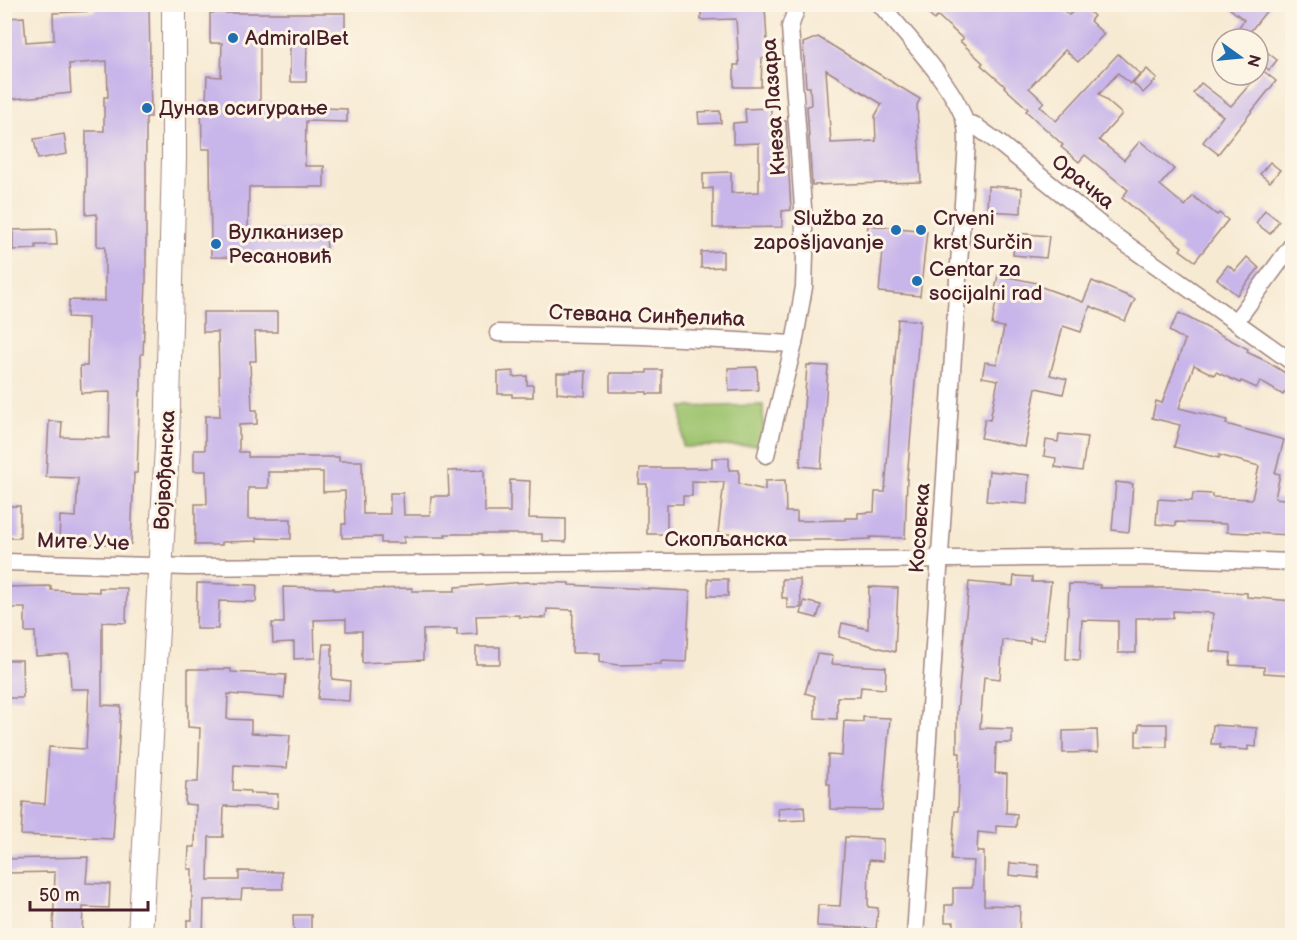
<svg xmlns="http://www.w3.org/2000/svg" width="1297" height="940" viewBox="0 0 1297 940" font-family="'Balsamiq Sans',sans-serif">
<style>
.green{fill:#9fc56f;stroke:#74724d;stroke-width:1.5}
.building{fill:#c8b5ea;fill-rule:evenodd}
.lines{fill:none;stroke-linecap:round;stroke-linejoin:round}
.street-casing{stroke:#a0847f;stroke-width:19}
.secondary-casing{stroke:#a0847f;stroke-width:26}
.street{stroke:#fff;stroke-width:16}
.secondary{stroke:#fff;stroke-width:24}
.poi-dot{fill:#1f6fb2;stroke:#fcf5e5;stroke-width:2}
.labels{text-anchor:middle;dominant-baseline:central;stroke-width:6;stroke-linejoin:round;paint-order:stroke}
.poi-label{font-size:21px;fill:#4a1f2b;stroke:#fcf5e5;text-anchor:start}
.street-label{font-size:21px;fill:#4a1f2b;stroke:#fcf5e5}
</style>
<rect width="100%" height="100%" fill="#fcf5e5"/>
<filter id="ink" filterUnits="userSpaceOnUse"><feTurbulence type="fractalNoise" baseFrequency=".0167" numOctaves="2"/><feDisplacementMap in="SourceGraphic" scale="12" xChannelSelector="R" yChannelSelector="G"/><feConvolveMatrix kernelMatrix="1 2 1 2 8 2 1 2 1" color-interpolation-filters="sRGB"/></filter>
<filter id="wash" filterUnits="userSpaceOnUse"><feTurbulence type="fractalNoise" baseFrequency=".008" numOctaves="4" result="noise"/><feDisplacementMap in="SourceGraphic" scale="24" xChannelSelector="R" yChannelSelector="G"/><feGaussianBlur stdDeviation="1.35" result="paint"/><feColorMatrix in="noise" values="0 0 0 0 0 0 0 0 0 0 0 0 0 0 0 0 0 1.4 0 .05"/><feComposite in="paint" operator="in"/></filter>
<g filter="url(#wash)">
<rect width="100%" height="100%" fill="#f7ead3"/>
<polygon class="green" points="763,405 764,445 683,447 682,407"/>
<g id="blocks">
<g class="building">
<polygon points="149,4 151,117 146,117 146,281 143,354 141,354 141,391 140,391 137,473 134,473 131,544 59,544 60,516 76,517 78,478 46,477 49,421 62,422 61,437 109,438 110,392 81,393 80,366 87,366 88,318 68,317 69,300 105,301 105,247 97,246 97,214 86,215 86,131 104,131 104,97 108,97 107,61 69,64 71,93 4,100 4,44 9,44 7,18 24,17 26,42 54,40 53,13 95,11 95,7"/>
<polygon points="919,4 1057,5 1069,15 1081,4 1094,16 1090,21 1104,34 1078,62 1065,50 1029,88 1044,102 1040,106 1056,121 1118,54 1140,74 1130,84 1118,73 1099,94 1122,114 1099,140 1124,160 1140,141 1174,169 1160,185 1185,206 1193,196 1217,215 1219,213 1228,220 1195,261 1180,250 1182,247 1122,198 1128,190 1085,155 1079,162 1061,147 1063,145 1026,111 1028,109 1004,87 1005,86 981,65 983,63 960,41 963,39 938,16 934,20"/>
<polygon points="1224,4 1272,4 1245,38 1236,31 1244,20"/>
<polygon points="765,7 768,58 762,58 761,87 734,87 734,65 739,65 736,19 701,20 701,8"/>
<polygon points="210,13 345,13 345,43 307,43 306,82 290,82 290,43 260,43 260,102 285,103 284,106 326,106 326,108 347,109 347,122 306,121 305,166 324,166 324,187 249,187 248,231 326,228 327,254 264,255 264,258 211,257 210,149 202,149 201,100 206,100 207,76 221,77 222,43 210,43"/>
<path d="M818,37L920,99L917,105L921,182L812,185L807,106L811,105L810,87H806L803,43ZM826,70L882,104L875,116L876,141L831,143Z"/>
<polygon points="1258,45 1277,60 1269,70 1258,61"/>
<polygon points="1147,69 1157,79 1143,93 1133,83"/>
<polygon points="1261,69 1276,81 1218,154 1203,142 1223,116 1193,93 1201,83 1231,106 1258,75"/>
<polygon points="771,108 771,121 786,121 791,210 782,211 782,227 713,228 713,188 703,189 703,173 731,172 731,193 759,192 759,143 733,144 733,123 746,122 745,109"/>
<polygon points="720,111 721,123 699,124 698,112"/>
<polygon points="64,134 67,154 38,159 34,139"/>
<polygon points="1270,162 1280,170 1270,182 1260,174"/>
<polygon points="988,186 1022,188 1021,213 987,211"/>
<polygon points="1265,210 1279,221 1270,234 1256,223"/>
<polygon points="868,225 927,231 920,296 879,292 883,250 866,248"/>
<polygon points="56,229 57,245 36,245 36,249 13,250 13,230"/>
<polygon points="1015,233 1049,236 1046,258 1013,255"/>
<polygon points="723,251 723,267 701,268 701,252"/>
<polygon points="1247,257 1259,268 1237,295 1217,279 1228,265 1235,271"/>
<polygon points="998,275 1037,283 1036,285 1083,302 1092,281 1135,299 1125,321 1090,306 1081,332 1063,326 1050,375 1067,379 1063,394 1036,388 1025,447 981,438 985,419 990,420 998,380 982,377 985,362 997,364 1004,327 992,325 996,301 993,300"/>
<polygon points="203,312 277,312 277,332 255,332 256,361 250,361 252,410 257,410 257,424 239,425 239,452 248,452 248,457 339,457 339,461 362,461 363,514 390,514 390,493 403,493 404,515 430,515 431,496 449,496 448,471 484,470 485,512 510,512 510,480 530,481 529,518 566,519 566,542 542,541 542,534 445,534 446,537 404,537 404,543 381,543 381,537 342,538 342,524 346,524 345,491 323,492 323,472 268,472 268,488 248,488 248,519 291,519 291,539 257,538 257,541 222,542 222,545 195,545 195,504 207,504 206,471 194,471 194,450 205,450 205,416 220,416 218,332 203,332"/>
<polygon points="1179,313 1248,349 1247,352 1268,362 1293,378 1293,393 1287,389 1283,395 1260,381 1257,388 1241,381 1240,383 1216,372 1214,375 1194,365 1179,408 1227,420 1226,424 1284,440 1275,473 1280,474 1275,498 1293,500 1293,535 1227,532 1227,524 1176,522 1176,526 1156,524 1158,499 1192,501 1193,493 1212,494 1212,497 1252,499 1259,466 1219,455 1219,458 1174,447 1180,425 1152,418 1156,401 1162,403 1185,340 1169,331"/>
<polygon points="898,319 920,321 907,480 905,538 870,537 870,539 844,540 760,540 760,537 718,533 724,482 692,481 692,496 683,496 683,504 667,504 667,534 647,534 647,484 639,484 640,468 712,468 712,458 729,458 729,470 739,470 739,484 765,490 765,481 785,480 786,512 797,512 797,521 845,520 845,518 858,518 858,513 874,512 875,492 885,492"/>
<polygon points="807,365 828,366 821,468 800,466"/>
<polygon points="757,367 758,390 729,391 728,368"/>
<polygon points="647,370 662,370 662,394 647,394 647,392 610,392 610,373 647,373"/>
<polygon points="513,371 513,377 527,376 527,385 533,385 533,397 512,397 512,394 498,394 498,372"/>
<polygon points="571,371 586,371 585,396 557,393 557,373 571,373"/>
<polygon points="1059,434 1087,437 1082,471 1055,467 1056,458 1044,456 1046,440 1058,442"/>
<polygon points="989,471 1029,475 1027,504 986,501"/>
<polygon points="1116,482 1133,484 1129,532 1112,530"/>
<rect x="4" y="506" width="16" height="32"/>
<polygon points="1014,576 1032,577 1032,582 1051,582 1044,640 1030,638 1030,643 1003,640 1000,679 984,677 980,728 1012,729 1012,743 996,743 995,773 1007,774 1006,813 1017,814 1016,827 996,826 996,834 978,832 977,852 984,852 984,905 1020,906 1019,936 953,936 954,922 945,922 945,905 953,905 953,888 972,888 974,861 951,860 955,811 958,811 960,753 957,753 957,712 969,582 1013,586"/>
<rect x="708" y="579" width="20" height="17"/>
<polygon points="782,579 800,579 801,608 787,608 787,598 782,598"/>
<polygon points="528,582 569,583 569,585 690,591 686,662 661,661 661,664 618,665 599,662 599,653 572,653 573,610 547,609 546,618 519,617 519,615 476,616 477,634 457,635 457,629 423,630 423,660 362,663 362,631 346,631 346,619 314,620 315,658 294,659 294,642 273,643 272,623 284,623 283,587 334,588 334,590 412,588 412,591 455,591 455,587"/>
<polygon points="197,583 257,585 256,602 219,601 218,629 196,629"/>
<polygon points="1069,584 1100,585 1100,588 1173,588 1247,593 1247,597 1293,601 1293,675 1264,673 1264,667 1230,665 1231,653 1210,651 1213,613 1173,611 1173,618 1136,618 1136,653 1118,653 1118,621 1082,620 1080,660 1066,659"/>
<polygon points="51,586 51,590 99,592 99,588 127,588 126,623 102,622 102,705 121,706 113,839 21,835 23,802 45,804 49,747 86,749 89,689 71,689 69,654 36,656 35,632 25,632 25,608 4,608 4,587"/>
<polygon points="869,587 898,588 895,652 839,637 842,623 868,629"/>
<polygon points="804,601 821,605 817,618 801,614"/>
<polygon points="323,644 332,644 332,679 350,681 349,701 318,699"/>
<rect x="476" y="647" width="24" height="17"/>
<polygon points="817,654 833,656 832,664 886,667 885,689 861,687 860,697 837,697 837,719 815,718 815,696 805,693"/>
<polygon points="4,660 22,660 23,698 4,698"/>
<polygon points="188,669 231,669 231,672 286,675 284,698 228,694 227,719 251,720 251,733 290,735 287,768 234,765 233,790 250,791 250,793 278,794 277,808 224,806 223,837 209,837 208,880 239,880 239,871 282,872 283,889 242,889 241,899 204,900 203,936 187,936 187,920 192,920 192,869 188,869 189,847 195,847 196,805 185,804 186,782 198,782 200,728 188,727"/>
<polygon points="863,717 890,718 882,810 830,809 830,784 827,784 828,755 842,756 844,721 863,722"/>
<polygon points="1139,724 1167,724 1167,747 1136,746 1136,731 1139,731"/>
<polygon points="1213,725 1257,728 1256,747 1248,746 1248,750 1220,748 1220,744 1211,744"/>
<polygon points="1097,730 1098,752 1063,753 1063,731"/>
<polygon points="804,806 805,820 779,821 778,808"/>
<polygon points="845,837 883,839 883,861 869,860 868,907 878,908 876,929 817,926 818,905 840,906"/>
<polygon points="88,857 86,883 110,884 109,908 83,907 82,935 53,934 55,872 4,873 4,859"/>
<polygon points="1010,863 1039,865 1038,878 1009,875"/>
<polygon points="293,915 311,915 311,936 294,936"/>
</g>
</g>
</g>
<g filter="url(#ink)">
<use href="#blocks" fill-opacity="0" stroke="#a0847f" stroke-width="1.5"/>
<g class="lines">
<g class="street-casing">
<g id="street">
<path d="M880,4C903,32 958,90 965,123C967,129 967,136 967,142L915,936"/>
<polyline points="965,123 974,125 999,143 1112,234 1292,362"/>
<polyline points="1236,321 1292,245"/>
<polyline points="498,333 642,336 794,344"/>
<polyline points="766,455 794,344 804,287 805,254 803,208 790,27 798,4"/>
<polyline points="4,562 189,567 1137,557 1292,562"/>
</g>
</g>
<g class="secondary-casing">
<polyline id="secondary" points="140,936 167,447 174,158 174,4"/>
</g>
<use href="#street" class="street"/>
<use href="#secondary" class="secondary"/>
</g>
</g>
<g class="poi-dot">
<circle cx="233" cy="38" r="6"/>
<circle cx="147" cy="108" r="6"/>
<circle cx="896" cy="230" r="6"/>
<circle cx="921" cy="230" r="6"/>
<circle cx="216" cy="244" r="6"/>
<circle cx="917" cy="281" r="6"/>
</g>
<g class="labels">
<g class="poi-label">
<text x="245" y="38">AdmiralBet</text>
<text x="159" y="108">Дунав осигурање</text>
<text x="884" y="218" text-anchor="end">Služba za<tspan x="884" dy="24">zapošljavanje</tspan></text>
<text x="933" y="218">Crveni<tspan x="933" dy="24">krst Surčin</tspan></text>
<text x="228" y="232">Вулканизер<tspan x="228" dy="24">Ресановић</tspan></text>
<text x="929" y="269">Centar za<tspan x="929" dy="24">socijalni rad</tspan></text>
</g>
<g class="street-label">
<text transform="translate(774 107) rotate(-94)">Кнеза Лазара</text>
<text transform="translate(1083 182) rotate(39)">Орачка</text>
<text transform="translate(647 316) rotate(2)">Стевана Синђелића</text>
<text transform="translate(165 470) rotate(-87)">Војвођанска</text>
<text transform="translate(920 528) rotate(-86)">Косовска</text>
<text x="726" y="539">Скопљанска</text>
<text transform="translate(83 542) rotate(2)">Мите Уче</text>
</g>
</g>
<rect width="1297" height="940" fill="none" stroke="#fcf5e5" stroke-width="24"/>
<g transform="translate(1240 57) rotate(105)"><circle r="28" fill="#fcf5e5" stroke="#b59f9b" stroke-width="1.5"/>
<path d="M0-4.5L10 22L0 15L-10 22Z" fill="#1f6fb2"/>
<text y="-9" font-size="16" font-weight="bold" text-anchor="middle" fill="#4a1f2b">N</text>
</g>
<path d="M30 901v9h118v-9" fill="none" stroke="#4a1f2b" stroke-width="3"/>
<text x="39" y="901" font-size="18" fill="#4a1f2b" stroke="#fcf5e5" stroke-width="4.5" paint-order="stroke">50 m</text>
</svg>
